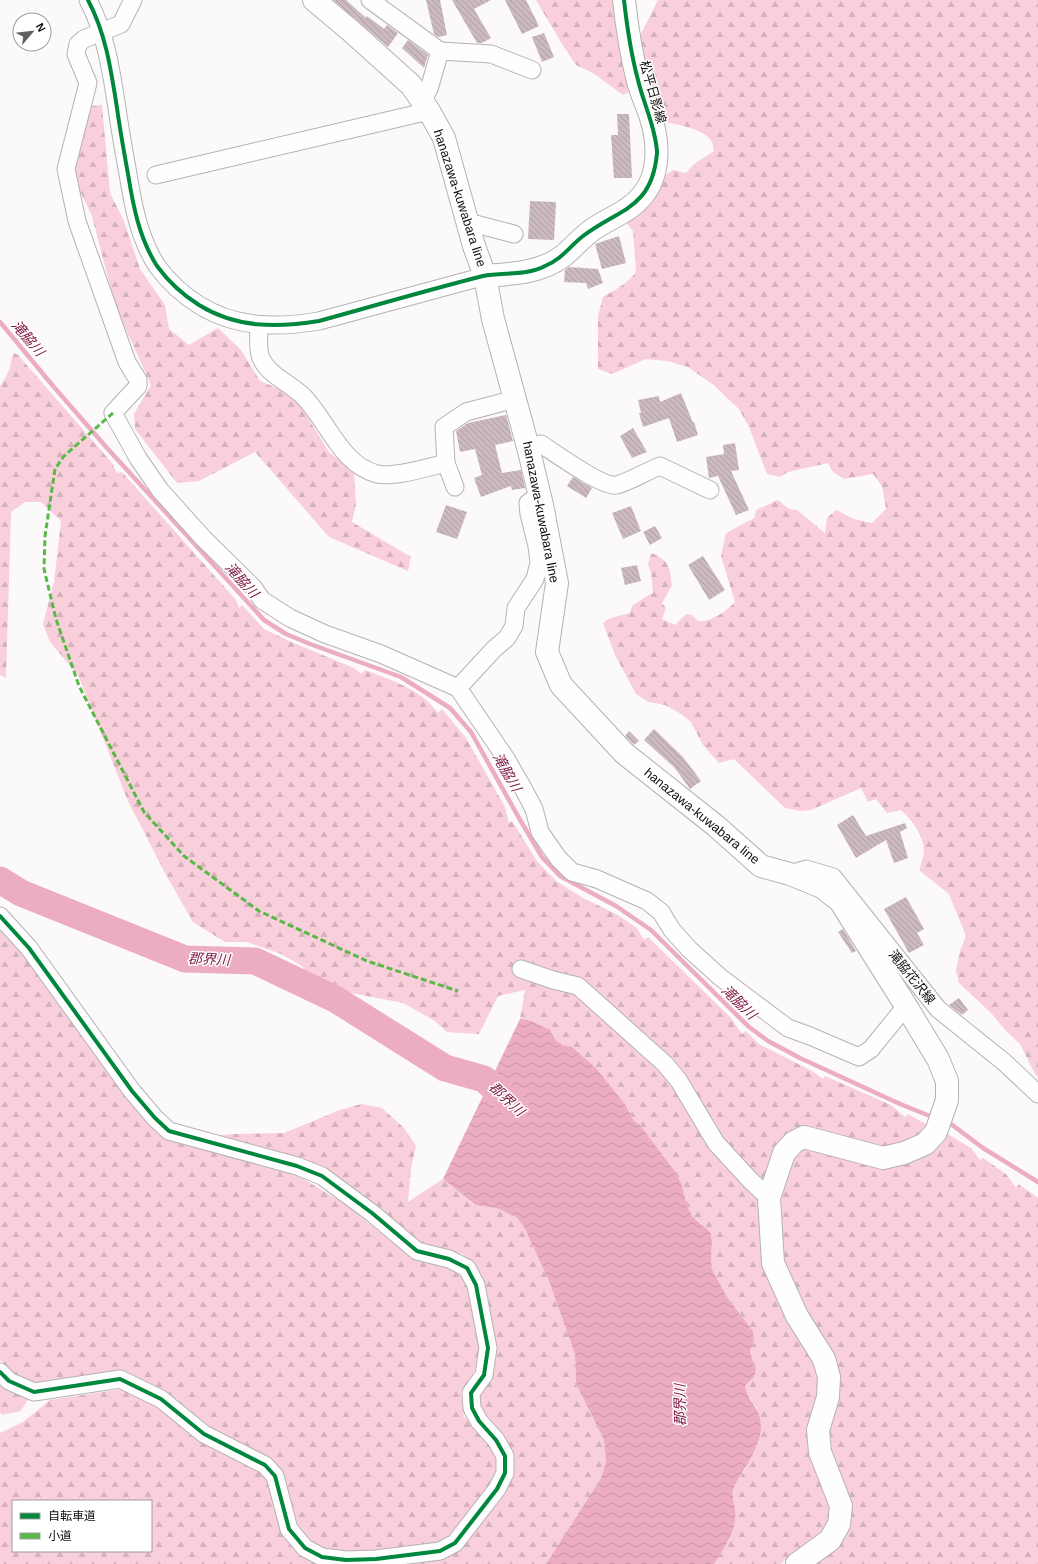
<svg xmlns="http://www.w3.org/2000/svg" width="1038" height="1564" viewBox="0 0 1038 1564" font-family="Arial,'Noto Sans JP',sans-serif">
<style>
.forest{fill:url(#forest-firs);fill-rule:evenodd}
.water{fill:url(#water-waves)}
.lines{fill:none;stroke-linecap:round;stroke-linejoin:round}
.stream{stroke:#ecadc0;stroke-width:4.5}
.river{stroke:#ecadc0;stroke-width:27}
.building{fill:url(#building-back-hatch)}
.minor-casing{stroke:#b5b2b3;stroke-width:19}
.tertiary-casing{stroke:#b5b2b3;stroke-width:24}
.secondary-casing{stroke:#b5b2b3;stroke-width:24}
.minor{stroke:#fffefe;stroke-width:17}
.tertiary{stroke:#fffefe;stroke-width:22}
.secondary{stroke:#fffefe;stroke-width:22}
.quiet{stroke:#58b947;stroke-width:3;stroke-dasharray:6 3;stroke-linecap:butt}
.cycleway-casing{stroke:#fff;stroke-width:6}
.cycleway{stroke:#00873e;stroke-width:4}
.labels{text-anchor:middle;dominant-baseline:central;stroke-width:3;stroke-linejoin:round;paint-order:stroke}
.street-label{font-size:13px;fill:#100c0d;stroke:#fff}
.water-label{font-size:14px;font-style:italic;fill:#7e1843;stroke:#fff}
</style>
<defs>
<pattern id="forest-firs" width="22" height="20" patternUnits="userSpaceOnUse"><rect width="22" height="20" fill="#f8cfdb"/><path d="M5 1l3.5 6h-7zM16 11l3.5 6h-7z" fill="#d4b1bb"/></pattern>
<pattern id="water-waves" width="16" height="10" patternUnits="userSpaceOnUse"><rect width="16" height="10" fill="#ecadc0"/><path d="M0 5q4-4 8 0t8 0" fill="none" stroke="#c994a4"/></pattern>
<pattern id="building-back-hatch" width="6" height="6" patternUnits="userSpaceOnUse"><rect width="6" height="6" fill="#cbb9bf"/><path d="M-1 5l2 2M0 0l6 6M5-1l2 2" fill="none" stroke="#ad9ea3"/></pattern>
</defs>
<rect width="100%" height="100%" fill="#fcf9fa"/>
<g class="forest">
<polygon points="536,0 620,0 631,91 623,95 593,73 576,65 562,44"/>
<path d="M658,0H1038V1077L1035,1074L1020,1044L1006,1031L991,1013L959,983L956,970L960,951L966,936L949,894L920,871C920,863 924,857 924,852C924,835 912,820 901,810L887,813L876,799L868,802L861,788L811,810L800,811L785,808L734,759L719,763L703,745L691,722L681,714L665,705L648,702L636,694L615,655L603,623L610,618L630,613L632,606C640,601 644,597 653,593L651,572L648,564L651,553C670,560 670,569 672,586L662,603L666,608L662,619L675,625L686,614L692,615L698,621C712,622 725,612 735,602L721,556L726,533L754,518L756,510L778,500L789,509L797,510L825,533L827,518L836,510L854,519L872,523L886,509L882,486L873,474L844,479L832,471L828,463L788,472L780,477L767,474L749,427L739,409L728,399L715,386L688,367L667,361L646,359L612,374L598,369V316L603,297C615,290 628,283 636,272L633,231L627,224L628,220L660,179L673,170L686,173L694,164L714,151C713,149 713,145 712,142C705,128 674,124 660,121L638,40Z"/>
<polygon points="102,105 110,193 124,221 140,269 165,305 169,329 189,345 218,328 241,350 260,381 294,395 329,452 354,472 356,505 352,522 411,557 408,571 329,537 255,452 199,481 177,483 135,429 134,414 151,385 115,305 92,216 72,174 90,106"/>
<path d="M14,353L18,355L112,463L117,473L122,472L236,600L239,608L242,605L264,629L289,641L354,668L361,674L365,670C391,680 421,689 438,713L442,709L466,738L505,807L509,823L512,821L537,861L556,881L583,898L616,914L637,928L644,940L648,937L731,1018L742,1034L746,1031L759,1044L812,1071L823,1079L825,1076L891,1105L905,1117L908,1114L928,1125L923,1135L891,1148L837,1138L814,1127L806,1126L794,1128L784,1138L759,1200L817,1360L832,1513L823,1534L793,1553L781,1564H714C722,1551 734,1535 735,1520C736,1509 731,1500 733,1490C736,1480 744,1474 747,1465C752,1450 754,1425 757,1408L746,1392L745,1386L754,1377L756,1370L750,1352L754,1340L753,1331L727,1297L712,1269L711,1258L712,1241L701,1223L692,1216L687,1205L681,1184L674,1170L640,1125L634,1121L625,1104L596,1068L572,1048L562,1045L556,1040L552,1034L550,1029C538,1026 534,1019 520,1019L525,990L498,996L479,1034L447,1032L435,1021L403,1003L336,990L311,978L302,966L281,954L247,942H225L193,922L165,873L128,801L78,675L50,642L43,624L54,582L61,521L41,502H25L11,512L6,678L0,675V387C2,382 6,378 8,372C11,367 10,360 14,353Z"/>
<polygon points="0,930 19,947 123,1092 161,1136 297,1175 345,1204 397,1246 422,1262 448,1268 462,1277 470,1292 481,1351 473,1375 461,1392 464,1416 488,1443 494,1453 497,1462 496,1471 491,1485 455,1533 437,1545 339,1553 324,1551 309,1541 298,1525 278,1467 269,1459 214,1432 171,1395 119,1370 46,1382 32,1383 16,1376 0,1360"/>
<polygon points="361,1104 382,1108 404,1128 416,1146 411,1168 408,1202 443,1179 474,1205 496,1208 516,1217 524,1227 549,1281 575,1354 576,1384 604,1440 606,1462 601,1478 546,1564 384,1564 455,1552 466,1544 508,1487 512,1475 509,1447 502,1434 490,1423 480,1406 480,1396 493,1363 473,1265 463,1254 417,1243 355,1191 216,1136 232,1134 284,1133 340,1110"/>
<polygon points="946,1133 971,1148 980,1160 983,1158 1006,1174 1016,1188 1019,1184 1038,1198 1038,1564 813,1564 842,1539 824,1440 834,1394 780,1260 778,1200 795,1152 812,1147 877,1165"/>
<polygon points="0,1378 28,1399 21,1411 2,1415 0,1412"/>
<path d="M122,1389L166,1411L262,1471L267,1480L286,1534L323,1564H0V1433L23,1422L50,1400ZM13,1501H151V1551H13Z"/>
</g>
<path class="water" d="M520,1019C534,1019 538,1026 550,1029L552,1034L556,1040L562,1045L572,1047L596,1068L625,1104L634,1121L640,1125L674,1170L681,1183L687,1205L692,1216L710,1232L712,1241L711,1258L712,1269L727,1297L753,1331L754,1340L750,1352L756,1370L754,1377L745,1386C748,1403 761,1406 761,1428C761,1439 751,1459 745,1468C742,1474 737,1480 734,1487C730,1498 737,1508 735,1520C734,1535 722,1551 714,1564H546L601,1478L606,1462L604,1440L576,1384L575,1354L549,1281L524,1227L516,1217L496,1208L475,1205L443,1179Z"/>
<g class="lines">
<g class="stream">
<polyline points="0,322 53,386 107,448 264,620 286,634 310,644 401,677 450,708 471,732 519,818 542,857 560,876 616,906 651,930 749,1027 768,1041 800,1058 900,1104 935,1118"/>
<polyline points="946,1122 951,1124 983,1148 1038,1182"/>
</g>
<polyline class="river" points="0,880 21,893 185,959 255,961 335,999 445,1068 484,1079 516,1108"/>
</g>
<g class="building">
<polygon points="333,0 346,0 366,18 367,16 384,29 387,25 398,33 388,47"/>
<polygon points="426,0 440,0 447,35 438,37 434,34"/>
<polygon points="452,0 491,0 474,9 491,38 482,43 477,43"/>
<polygon points="505,0 526,0 539,26 522,34"/>
<polygon points="544,33 554,57 542,62 532,37"/>
<polygon points="408,40 428,55 424,68 402,48"/>
<polygon points="617,114 629,114 632,178 614,178 611,135 618,135"/>
<polygon points="530,201 556,202 554,240 528,239"/>
<polygon points="619,236 626,263 602,269 595,244"/>
<polygon points="569,267 598,269 603,283 588,289 586,283 564,282 565,270"/>
<polygon points="681,393 693,423 694,422 698,435 677,442 669,418 643,427 639,413 641,413 638,400 659,396 660,402"/>
<polygon points="506,415 513,441 495,445 502,473 521,470 525,488 512,490 511,486 481,497 474,478 482,475 475,449 460,452 456,431 468,423"/>
<polygon points="633,428 647,452 632,458 620,436"/>
<polygon points="735,443 739,470 731,471 749,510 736,515 718,476 709,478 706,457 724,454 723,445"/>
<polygon points="573,477 592,488 586,498 567,486"/>
<polygon points="446,505 467,512 457,539 436,532"/>
<polygon points="631,506 641,531 623,539 612,513"/>
<polygon points="655,526 662,538 650,545 643,532"/>
<polygon points="703,556 725,590 709,600 688,565"/>
<polygon points="637,565 641,581 625,585 621,568"/>
<polygon points="654,729 683,757 701,781 690,789 674,767 644,740"/>
<polygon points="629,731 639,741 634,745 625,736"/>
<polygon points="853,815 866,836 905,823 907,828 900,832 908,858 894,863 886,840 856,858 837,825"/>
<polygon points="906,897 924,929 917,933 924,945 909,953 884,909"/>
<polygon points="843,929 856,951 852,953 838,932"/>
<polygon points="959,998 968,1010 962,1015 949,1005"/>
</g>
<g class="lines">
<g class="minor-casing">
<g id="minor">
<path d="M88,0C106,34 111,70 117,108C120,130 124,152 128,174C133,205 139,238 157,266C168,281 183,295 199,305C236,328 277,328 319,321L485,276"/>
<polyline points="133,0 121,24 84,39 78,44 76,54 88,83 66,169 77,221 127,362 138,380 138,386 113,413 138,458 160,490 204,539 253,587 262,600 290,618 325,634 381,654 458,688"/>
<polyline points="370,0 440,51"/>
<polyline points="422,101 429,89 440,51 491,54 532,70"/>
<polyline points="156,175 429,111"/>
<polyline points="468,222 514,234"/>
<path d="M259,325C259,335 257,348 261,358C268,375 291,384 303,396C328,421 340,464 377,474C393,478 429,467 446,463"/>
<path d="M528,447L541,444C555,453 603,488 617,485C631,481 647,471 660,466L710,490"/>
<polyline points="455,487 446,463 444,427 466,412 515,399"/>
<polyline points="539,495 528,503 529,514 537,546 539,563 535,579 516,608 514,626 507,638 494,649 458,688 505,757 523,788 534,809 540,832 558,858 572,872 597,879 647,901 661,912 672,930 689,949 720,977 788,1028 810,1036 859,1057 871,1049 906,1006"/>
<polyline points="790,874 806,869 833,877 938,1009 1004,1062 1038,1094"/>
<polyline points="0,916 29,948 132,1091 155,1118 169,1131 297,1166 322,1176 372,1213 417,1251 449,1259 467,1268 476,1285 488,1348 484,1375 471,1393 472,1408 479,1421 496,1440 505,1456 505,1473 497,1489 455,1543 440,1551 376,1559 346,1560 322,1557 305,1548 289,1529 275,1476 265,1465 204,1434 161,1399 120,1379 34,1392 9,1381 0,1372"/>
<polyline points="521,969 553,980 578,986 665,1064 679,1081 716,1143 750,1180 769,1198"/>
</g>
</g>
<g class="tertiary-casing">
<path id="tertiary" d="M485,276C511,274 541,273 563,256C573,248 581,238 592,230C609,218 629,212 642,196C660,175 659,143 651,118C647,105 641,93 638,81C631,54 627,27 624,0"/>
</g>
<g class="secondary-casing">
<polyline id="secondary" points="314,0 351,31 411,85 429,111 444,138 474,246 485,276 493,319 528,447 542,505 557,583 547,652 561,685 624,753 716,826 761,866 790,874 822,887 840,901 906,1006 938,1059 947,1081 947,1100 936,1132 925,1144 904,1153 883,1158 804,1137 794,1142 784,1153 769,1198 773,1263 797,1316 824,1359 829,1377 828,1397 818,1430 820,1452 841,1506 839,1524 830,1540 797,1564"/>
</g>
<use href="#minor" class="minor"/>
<use href="#tertiary" class="tertiary"/>
<use href="#secondary" class="secondary"/>
<polyline class="quiet" points="113,413 64,456 55,469 45,536 44,569 56,619 79,686 144,812 184,856 259,911 367,961 458,991"/>
<g class="cycleway-casing">
<g id="cycleway">
<path d="M88,0C106,34 111,70 117,108C120,130 124,152 128,174C133,205 139,238 157,266C168,281 183,295 199,305C236,328 277,328 319,321C373,306 428,290 483,276C503,272 526,276 545,266C562,259 569,247 583,236C620,208 652,209 657,153C657,149 656,143 655,138C651,117 643,101 638,80C631,54 627,27 624,0"/>
<polyline points="0,916 29,948 132,1091 155,1118 169,1131 297,1166 322,1176 372,1213 417,1251 449,1259 467,1268 476,1285 488,1348 484,1375 471,1393 472,1408 479,1421 496,1440 505,1456 505,1473 497,1489 455,1543 440,1551 376,1559 346,1560 322,1557 305,1548 289,1529 275,1476 265,1465 204,1434 161,1399 120,1379 34,1392 9,1381 0,1372"/>
</g>
</g>
<use href="#cycleway" class="cycleway"/>
</g>
<g class="labels">
<g class="street-label">
<text transform="translate(653 92) rotate(74)">松平日影線</text>
<text transform="translate(460 198) rotate(72)">hanazawa-kuwabara line</text>
<text transform="translate(541 512) rotate(79)">hanazawa-kuwabara line</text>
<text transform="translate(702 816) rotate(39)">hanazawa-kuwabara line</text>
<text transform="translate(912 977) rotate(51)">滝脇花沢線</text>
</g>
<g class="water-label">
<text transform="translate(28 338) rotate(50)">滝脇川</text>
<text transform="translate(242 580) rotate(48)">滝脇川</text>
<text transform="translate(507 772) rotate(60)">滝脇川</text>
<text transform="translate(209 959) rotate(3)">郡界川</text>
<text transform="translate(739 1002) rotate(44)">滝脇川</text>
<text transform="translate(507 1099) rotate(43)">郡界川</text>
<text transform="translate(680 1405) rotate(-91)">郡界川</text>
</g>
</g>
<rect x="12" y="1500" width="140" height="52" fill="#ffffff" stroke="#9f9e9e"/>
<rect x="20" y="1513" width="20" height="6" fill="#00873e" stroke="#9f9e9e"/>
<text x="48" y="1520" font-size="12" fill="#100c0d">自転車道</text>
<rect x="20" y="1533" width="20" height="6" fill="#58b947" stroke="#9f9e9e"/>
<text x="48" y="1540" font-size="12" fill="#100c0d">小道</text>
<g transform="translate(32 32) rotate(62)"><circle r="19" fill="#ffffff" stroke="#9f9e9e"/>
<path d="M0-3L7 15L0 10L-7 15Z" fill="#635f60"/>
<text y="-6" font-size="11" font-weight="bold" text-anchor="middle" fill="#100c0d">N</text>
</g>
</svg>
